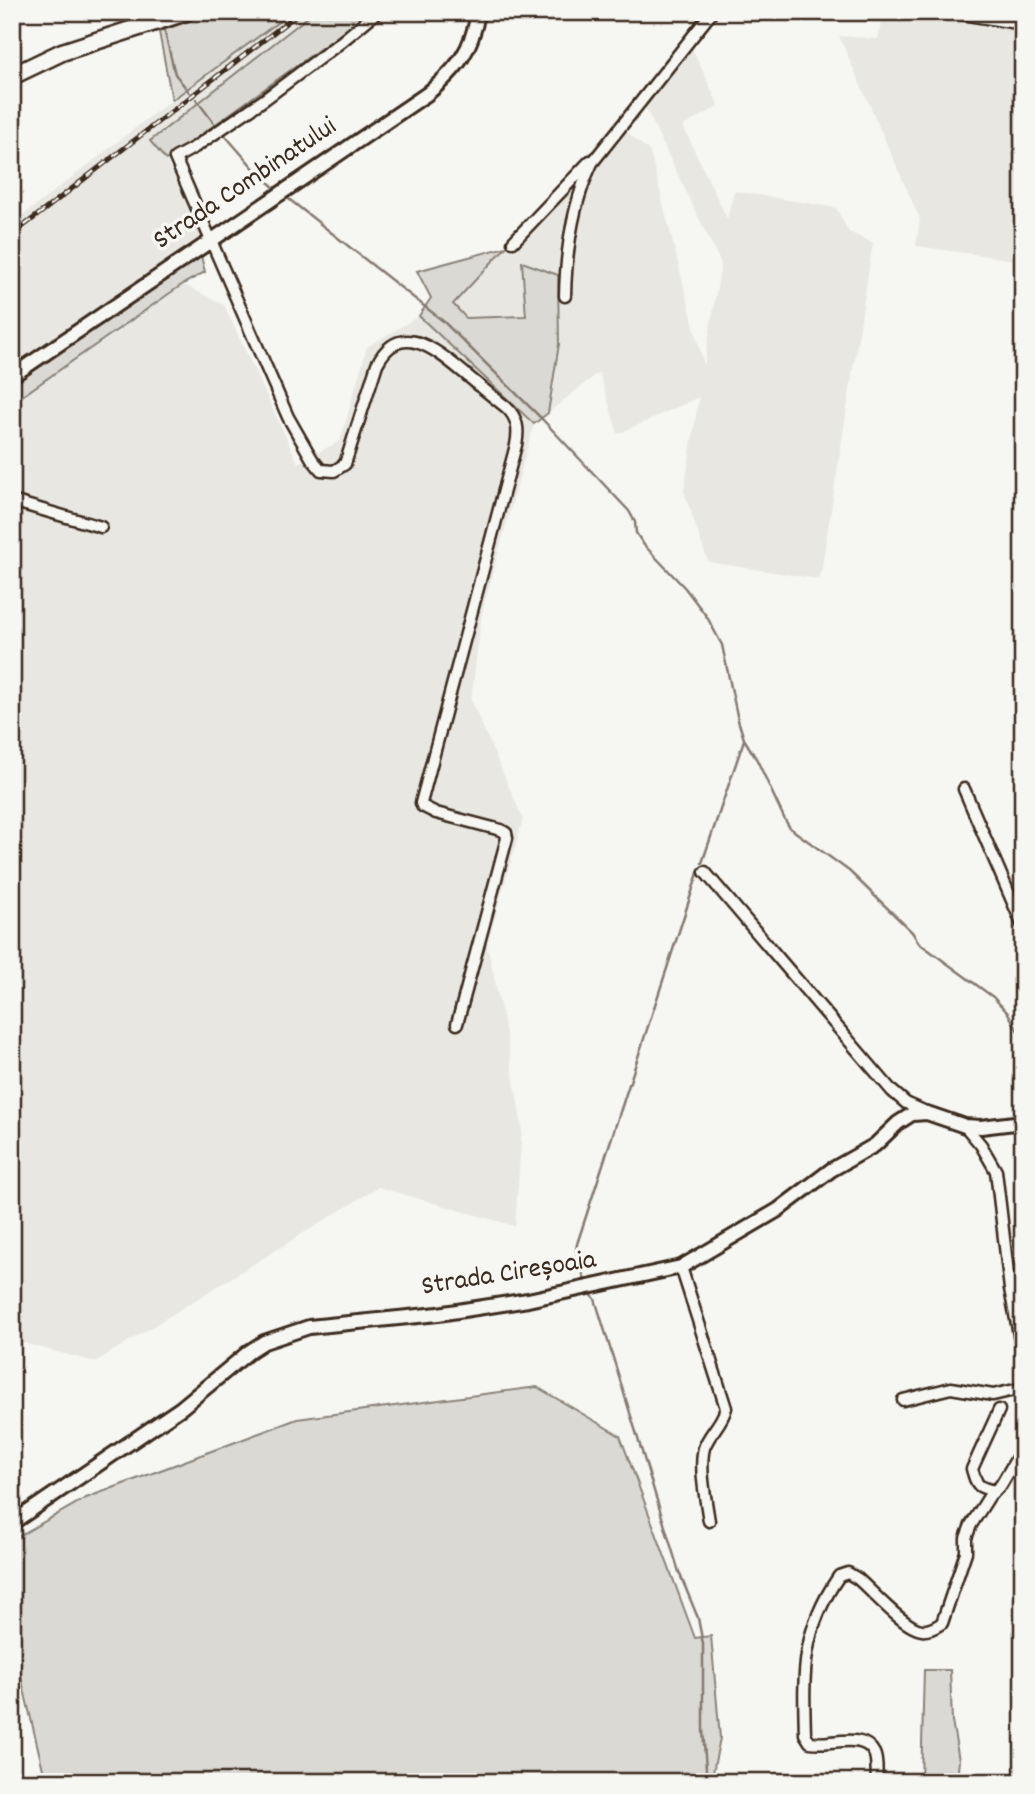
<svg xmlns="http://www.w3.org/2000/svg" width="1035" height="1794" viewBox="0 0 1035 1794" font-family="Dekko,sans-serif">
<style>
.built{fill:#e8e7e2}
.green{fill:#dad9d3;stroke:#8a8278;stroke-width:2}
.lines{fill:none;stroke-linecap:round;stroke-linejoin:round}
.stream{stroke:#857a71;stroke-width:2.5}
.minor-casing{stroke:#3b2a1e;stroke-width:15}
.tertiary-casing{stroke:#3b2a1e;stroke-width:18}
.primary-casing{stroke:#3b2a1e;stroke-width:21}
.minor{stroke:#f6f6f2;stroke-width:10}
.tertiary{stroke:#f6f6f2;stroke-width:12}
.primary{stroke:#f6f6f2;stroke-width:16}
.rail-casing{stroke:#3b2a1e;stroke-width:5}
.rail{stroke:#f6f6f2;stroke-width:2.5;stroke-dasharray:8;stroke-linecap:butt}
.labels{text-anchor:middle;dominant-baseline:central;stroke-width:7;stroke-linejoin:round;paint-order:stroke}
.street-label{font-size:28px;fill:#3b2a1e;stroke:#f6f6f2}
</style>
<rect width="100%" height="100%" fill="#f6f6f2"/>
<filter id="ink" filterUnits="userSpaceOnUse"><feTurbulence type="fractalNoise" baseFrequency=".0143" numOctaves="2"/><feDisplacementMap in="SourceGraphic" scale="14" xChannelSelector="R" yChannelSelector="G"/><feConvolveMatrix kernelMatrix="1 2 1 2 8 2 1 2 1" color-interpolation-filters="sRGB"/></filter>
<g filter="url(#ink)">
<g class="built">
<polygon points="292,12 314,12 150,141 166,160 203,236 12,370 12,224 157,111"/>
<polygon points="884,12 932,12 968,16 969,12 1023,12 1023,261 916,246 920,219 839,36 878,39"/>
<polygon points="692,48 719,106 683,126 727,219 734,191 836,208 849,232 873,243 820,579 708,562 684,491 699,397 618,434 599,372 548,413 559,344 558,274 522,263 527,316 466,318 453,303 506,247 616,122 650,152 704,366 721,264 638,92"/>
<polygon points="183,284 224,305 298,463 340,441 367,347 419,316 534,424 482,612 471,700 523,819 487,945 505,1028 522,1127 515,1226 378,1187 95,1362 12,1340 12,403"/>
</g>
<g class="green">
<polygon points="212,12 292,12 172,100 159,32"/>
<polygon points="314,12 371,12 166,160 150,141"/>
<polygon points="190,246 201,256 205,272 183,284 12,403 12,370"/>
<polygon points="506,247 453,304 466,318 526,316 522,262 558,275 559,344 548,413 534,424 419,316 431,298 417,271"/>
<polygon points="537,1387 620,1436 695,1638 711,1636 720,1738 711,1782 46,1782 12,1639 12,1540 86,1498 297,1419"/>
<polygon points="924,1670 950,1670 952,1721 959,1760 957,1782 921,1782"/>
</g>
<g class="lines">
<g class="stream">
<polyline points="163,25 175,74 189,92"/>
<polyline points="196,99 216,126"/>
<polyline points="223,133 257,172 277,190"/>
<polyline points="285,196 443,321 542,419 629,511 635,522 636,533 644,545 685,588 707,617 722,645 738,720 744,739 757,760 785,820 790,828 849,871 912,932 919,943 993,997 1008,1013 1023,1040"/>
<polyline points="702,863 744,740"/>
<polyline points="586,1284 576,1251 577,1244 699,870"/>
<polyline points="589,1292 595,1299 679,1572 698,1618 703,1644 703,1730 707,1782"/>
</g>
<g class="minor-casing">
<g id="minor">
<path d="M377,12L341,42L265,99L195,147L175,158L288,417L312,459L321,470L334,471L345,464L377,364C400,319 436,350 463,372C477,384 492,396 506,407C518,418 519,430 516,445L421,803L422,806L436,813L501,830L506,833L507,838L457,1024"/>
<polyline points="513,242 590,161"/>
<path d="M565,296C566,250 572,205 592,163L712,12"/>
<polyline points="12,501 101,527"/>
<polyline points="964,789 1023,926"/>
<polyline points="705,872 892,1091 906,1103 926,1112"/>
<polyline points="965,1126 981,1145 996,1171 1010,1289 1023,1355"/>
<path d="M681,1267L726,1408C722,1424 709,1433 704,1448C699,1468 706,1501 709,1521"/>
<polyline points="903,1400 951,1388 993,1395 1023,1388"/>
<path d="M995,1491C977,1487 977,1486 972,1469L999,1410"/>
<path d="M877,1782C876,1774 878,1760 874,1753C863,1731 830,1746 810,1742L805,1734C803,1671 802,1630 839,1576L848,1573L858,1579C872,1591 905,1629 922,1630C929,1631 936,1627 942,1623L966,1552V1538L971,1525L990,1495L1001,1485L1018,1456L1023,1453"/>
</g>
</g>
<g class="tertiary-casing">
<g id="tertiary">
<path d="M12,376L427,94C457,69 472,51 478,12"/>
<polyline points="12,1523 181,1408 250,1351 264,1342 309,1327 438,1314 528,1300 681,1267 778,1210 831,1170 875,1145 898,1123 912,1114 927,1113 965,1126 981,1127 1023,1122"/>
</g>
</g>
<g class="primary-casing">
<g id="primary">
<polyline points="967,12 1023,21"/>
<polyline points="12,76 62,52 186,12"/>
</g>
</g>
<use href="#minor" class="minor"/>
<use href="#tertiary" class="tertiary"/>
<use href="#primary" class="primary"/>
<g class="rail-casing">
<polyline id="rail" points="12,235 300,12"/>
</g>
<use href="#rail" class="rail"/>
</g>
</g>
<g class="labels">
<g class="street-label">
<text transform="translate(246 185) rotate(-34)">Strada Combinatului</text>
<text transform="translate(509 1275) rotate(-9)">Strada Cireșoaia</text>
</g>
</g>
<rect width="1035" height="1794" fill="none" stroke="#f6f6f2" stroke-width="42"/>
<rect x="21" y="21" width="993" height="1752" fill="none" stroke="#3b2a1e" stroke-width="2.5" filter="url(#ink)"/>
</svg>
